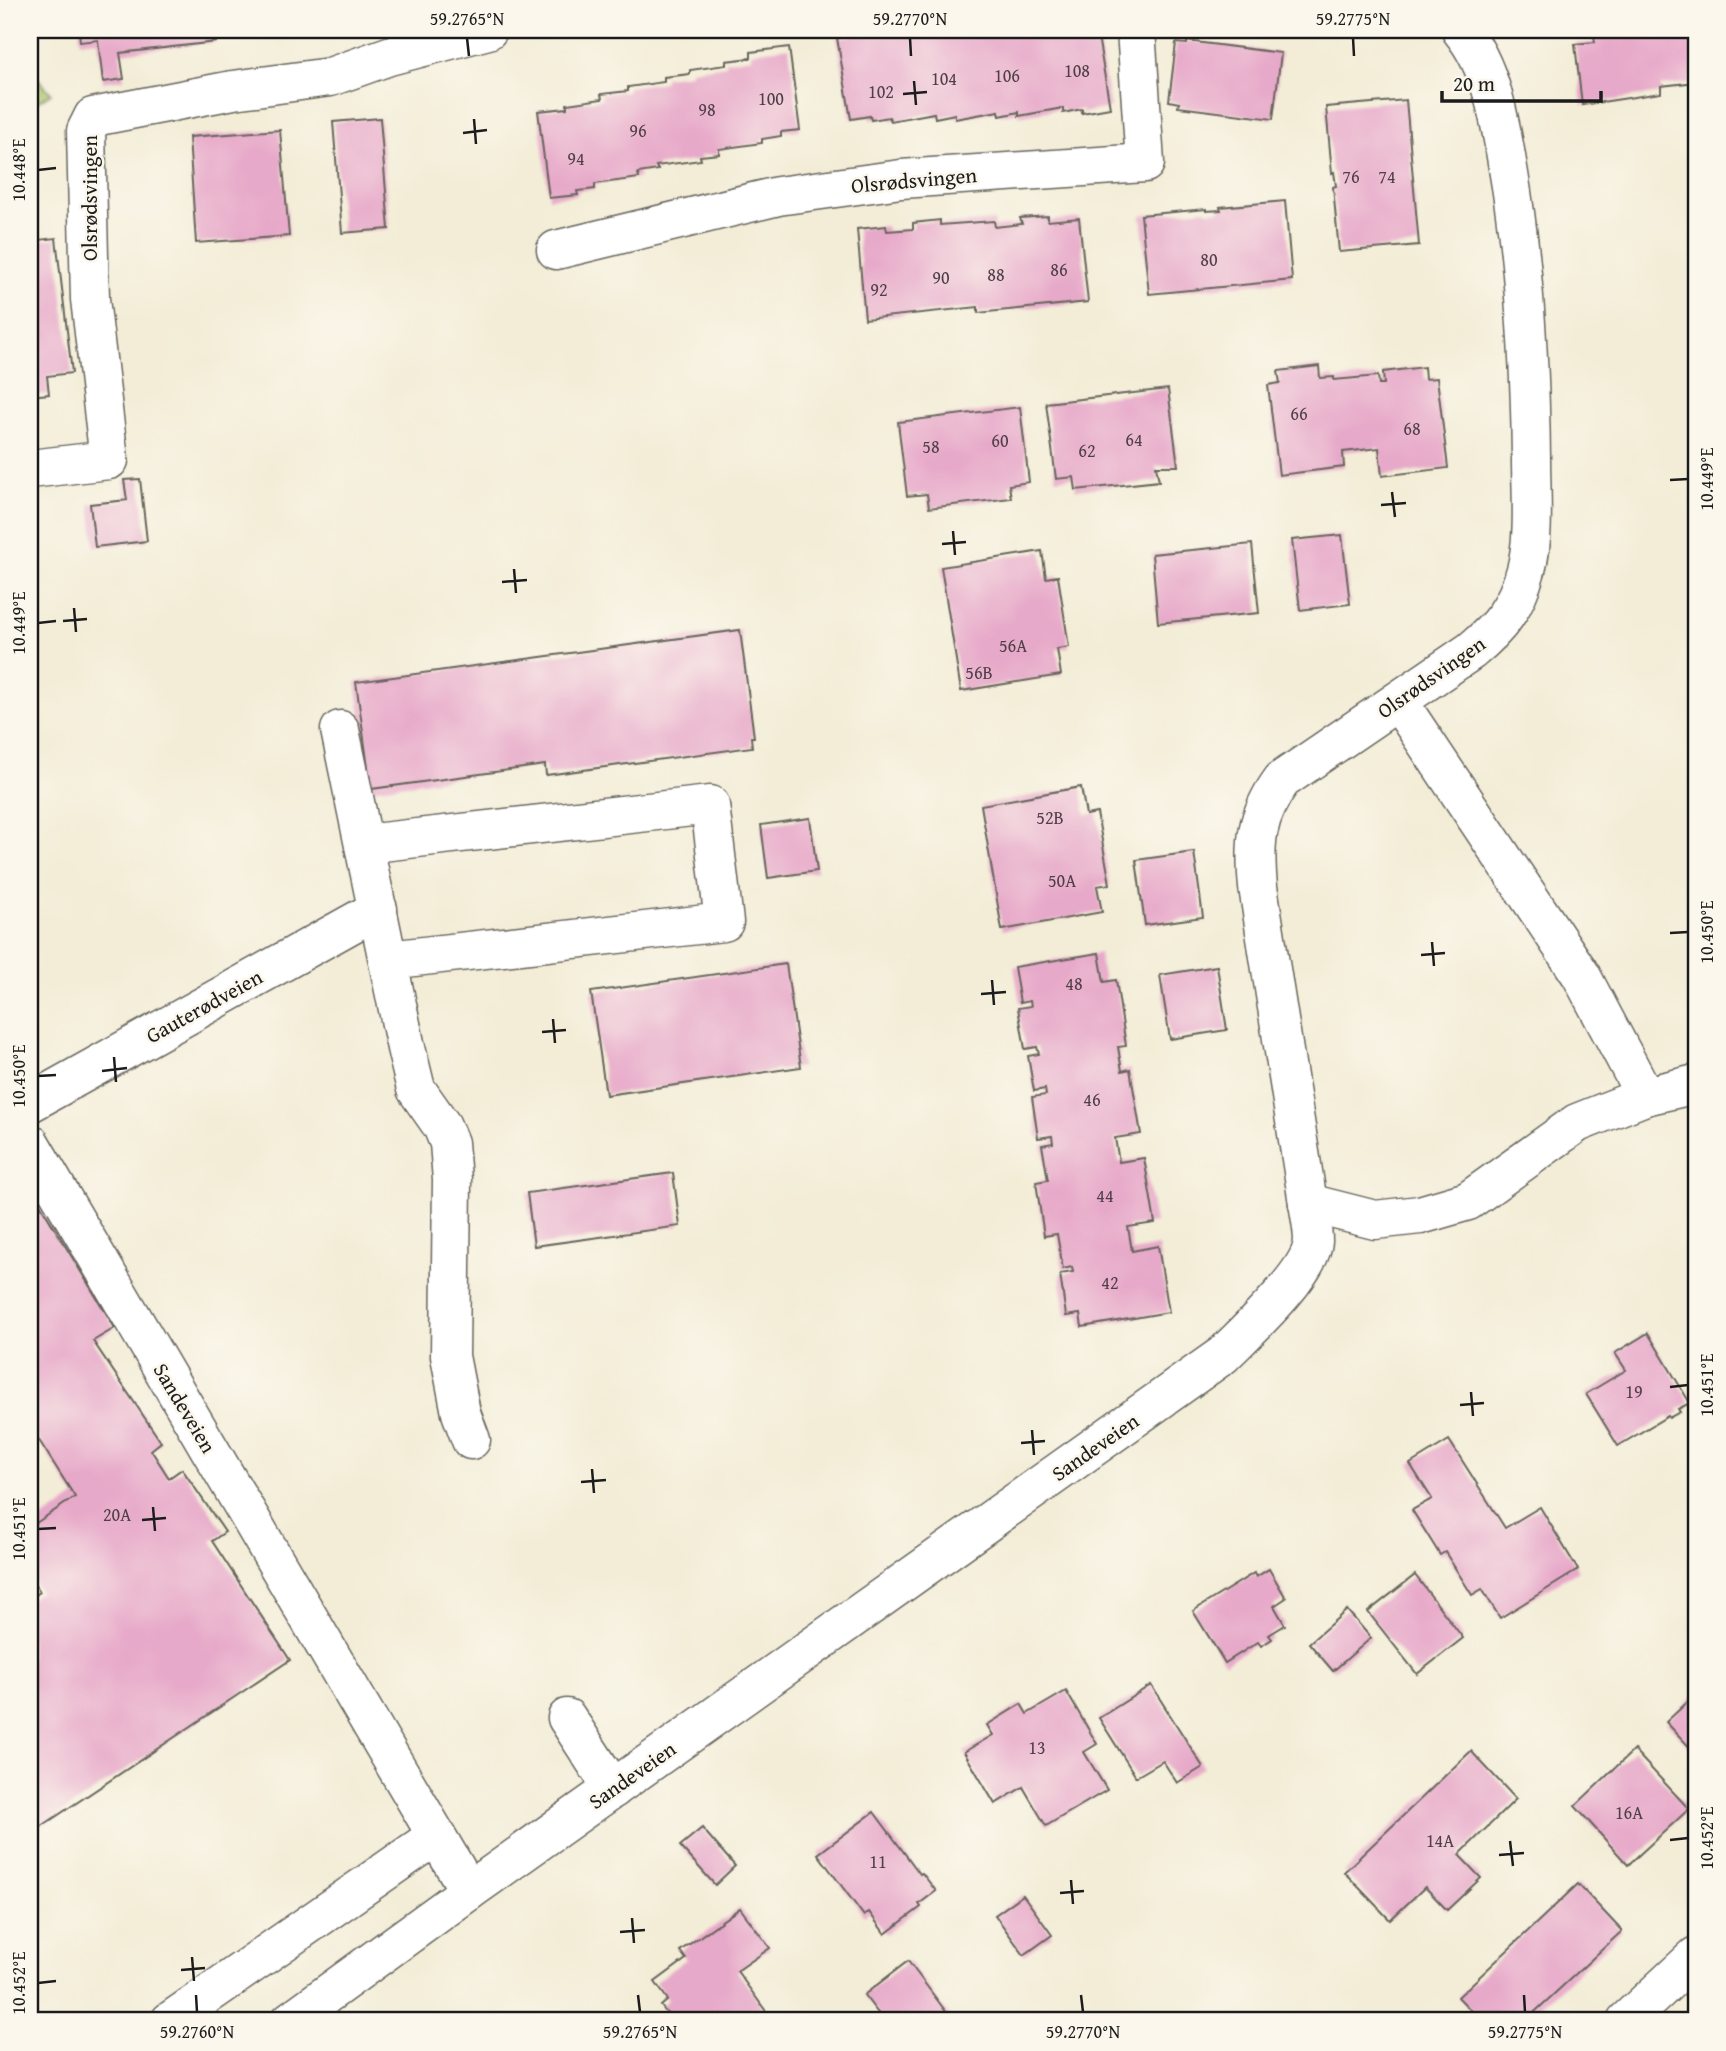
<svg xmlns="http://www.w3.org/2000/svg" width="1726" height="2051" viewBox="0 0 1726 2051" font-family="'Gentium Book Plus',serif">
<style>
.green{fill:#a9c369;stroke:#627042;stroke-width:2}
.building{fill:#e7a9c9}
.lines{fill:none;stroke-linecap:round;stroke-linejoin:round}
.minor-casing{stroke:#67655d;stroke-width:41}
.minor{stroke:#fff;stroke-width:38}
.ticks{fill:none;stroke:#1c1c1c;stroke-width:2.5}
.labels{text-anchor:middle;dominant-baseline:central;stroke-width:5;stroke-linejoin:round;paint-order:stroke}
.number-label{font-size:18px;fill:#4f3f47}
.street-label{font-size:21px;fill:#1c1c1c;stroke:#fbf7ec}
.neatline{fill:none;stroke:#1c1c1c;stroke-width:2.5}
.ticks-label{font-size:18px;text-anchor:middle;fill:#1c1c1c}
</style>
<rect width="100%" height="100%" fill="#fbf7ec"/>
<filter id="ink" filterUnits="userSpaceOnUse"><feTurbulence type="fractalNoise" baseFrequency=".0143" numOctaves="2"/><feDisplacementMap in="SourceGraphic" scale="14" xChannelSelector="R" yChannelSelector="G"/><feConvolveMatrix kernelMatrix="1 2 1 2 8 2 1 2 1" color-interpolation-filters="sRGB"/></filter>
<filter id="wash" filterUnits="userSpaceOnUse"><feTurbulence type="fractalNoise" baseFrequency=".00686" numOctaves="4" result="noise"/><feDisplacementMap in="SourceGraphic" scale="28" xChannelSelector="R" yChannelSelector="G"/><feGaussianBlur stdDeviation="1.57" result="paint"/><feColorMatrix in="noise" values="0 0 0 0 0 0 0 0 0 0 0 0 0 0 0 0 0 1.4 0 .05"/><feComposite in="paint" operator="in"/></filter>
<g filter="url(#wash)">
<rect width="100%" height="100%" fill="#f3edd7"/>
<polygon class="green" points="30,70 51,93 30,107"/>
<g id="blocks">
<g class="building">
<polygon points="79,30 215,30 216,42 120,53 124,79 103,82 98,40 80,42"/>
<polygon points="936,30 938,30 939,33 956,30 966,30 967,33 985,30 1097,30 1110,108 1082,113 1082,109 1063,113 1063,108 1019,116 1019,112 1000,116 999,111 955,119 955,114 935,118 934,113 891,121 889,117 871,120 870,116 851,119 837,38 875,31 875,35 902,31 903,35"/>
<polygon points="1593,30 1696,30 1696,82 1661,86 1661,93 1582,105 1575,44 1595,42"/>
<polygon points="1187,41 1281,53 1273,119 1178,107 1179,103 1169,101 1176,43 1187,44"/>
<polygon points="789,47 800,130 781,132 781,136 762,139 762,143 719,149 719,154 700,156 701,160 656,166 658,170 638,173 639,178 595,184 595,189 577,191 578,195 549,198 538,111 567,108 567,104 602,99 601,94 628,91 628,87 664,82 664,77 690,74 690,70 726,65 726,61 751,58 751,52"/>
<polygon points="1406,100 1419,245 1339,252 1333,187 1336,186 1334,172 1332,173 1326,107"/>
<polygon points="380,118 389,229 342,233 333,122"/>
<polygon points="280,130 289,236 196,243 189,137"/>
<polygon points="1285,201 1292,280 1149,294 1141,215 1206,209 1206,211 1221,210 1220,207"/>
<polygon points="1048,216 1048,221 1079,218 1088,302 978,313 978,307 865,319 857,229 886,226 887,231 913,229 913,223 940,220 940,225 994,221 995,227 1022,224 1020,218"/>
<polygon points="56,238 72,373 47,376 49,394 30,396 30,241"/>
<polygon points="1319,366 1320,378 1334,377 1334,380 1378,376 1379,384 1384,384 1383,372 1424,367 1425,379 1437,378 1448,468 1382,476 1379,448 1343,452 1344,467 1279,475 1268,385 1280,383 1278,371"/>
<polygon points="1168,389 1178,466 1156,466 1159,481 1076,490 1074,477 1056,479 1046,403"/>
<polygon points="1020,407 1029,482 1009,485 1011,498 929,508 927,494 907,496 898,422"/>
<polygon points="140,479 147,541 95,547 90,504 127,500 124,480"/>
<polygon points="1342,535 1350,604 1300,610 1292,540"/>
<polygon points="1252,544 1259,613 1158,623 1152,554"/>
<polygon points="1042,551 1046,578 1058,576 1069,647 1057,649 1061,675 961,691 941,567"/>
<polygon points="740,630 754,737 751,737 752,747 546,775 545,765 371,789 356,682"/>
<polygon points="1081,787 1086,815 1097,813 1110,884 1097,886 1102,912 1002,930 981,805"/>
<polygon points="810,818 817,871 768,878 761,825"/>
<polygon points="1194,852 1203,917 1145,925 1136,860"/>
<polygon points="1099,953 1104,982 1116,980 1126,1046 1118,1047 1122,1071 1130,1069 1141,1134 1115,1138 1119,1162 1144,1158 1155,1223 1128,1227 1132,1251 1158,1246 1169,1312 1082,1327 1080,1314 1066,1316 1060,1274 1073,1272 1072,1267 1063,1269 1057,1234 1044,1236 1036,1182 1048,1180 1042,1145 1053,1143 1052,1136 1038,1138 1032,1097 1046,1095 1045,1089 1034,1091 1028,1056 1039,1054 1037,1047 1025,1049 1018,1008 1031,1006 1030,1001 1020,1003 1014,967"/>
<polygon points="786,964 801,1067 606,1095 591,992"/>
<polygon points="1217,966 1227,1030 1170,1039 1160,975"/>
<polygon points="673,1173 680,1226 534,1246 527,1193"/>
<polygon points="32,1191 115,1328 93,1341 161,1442 151,1450 169,1478 182,1469 225,1532 212,1541 290,1660 30,1834 30,1599 40,1592 30,1577 30,1527 75,1497 30,1426 30,1193"/>
<polygon points="1648,1333 1690,1403 1678,1409 1680,1412 1669,1418 1668,1416 1618,1446 1586,1394 1626,1370 1615,1353"/>
<polygon points="1449,1440 1505,1528 1540,1507 1578,1570 1500,1618 1482,1589 1472,1595 1445,1552 1440,1555 1412,1510 1432,1499 1410,1464"/>
<polygon points="1269,1569 1286,1598 1274,1606 1285,1625 1269,1635 1272,1639 1261,1646 1258,1642 1225,1663 1193,1611 1254,1573 1256,1577"/>
<polygon points="1415,1575 1463,1638 1417,1674 1368,1612"/>
<polygon points="1347,1610 1371,1638 1333,1671 1309,1643"/>
<polygon points="1151,1685 1203,1767 1177,1783 1163,1761 1136,1777 1099,1718"/>
<polygon points="1066,1691 1097,1744 1084,1752 1107,1790 1046,1826 1023,1787 995,1804 964,1752 993,1735 987,1725 1021,1704 1027,1714"/>
<polygon points="1696,1694 1696,1754 1666,1722"/>
<polygon points="1634,1750 1689,1809 1628,1865 1575,1806"/>
<polygon points="1471,1751 1516,1799 1459,1855 1481,1878 1447,1910 1425,1887 1390,1920 1344,1872"/>
<polygon points="874,1812 920,1874 922,1873 936,1891 919,1904 921,1907 885,1934 869,1912 864,1916 818,1854"/>
<polygon points="702,1828 735,1866 715,1885 680,1846"/>
<polygon points="1578,1884 1622,1931 1525,2021 1481,2021 1458,1997"/>
<polygon points="1023,1895 1052,1935 1024,1955 995,1915"/>
<polygon points="740,1908 770,1948 737,1971 773,2021 725,2021 721,2015 712,2021 683,2021 680,2017 673,2021 661,2006 668,2000 655,1982 686,1959 680,1951"/>
<polygon points="908,1961 950,2017 945,2021 884,2021 864,1995"/>
</g>
</g>
</g>
<g filter="url(#ink)">
<use href="#blocks" fill-opacity="0" stroke="#67655d" stroke-width="2"/>
<g class="lines">
<g class="minor-casing">
<g id="minor">
<polyline points="556,250 778,196 901,179 1145,163 1136,30"/>
<polyline points="30,469 109,460 90,299 86,131 93,117 233,90 330,77 389,56 488,30"/>
<polyline points="1398,701 1581,975 1645,1096"/>
<polyline points="340,730 406,1048 416,1089 442,1126 449,1143 452,1180 450,1356 461,1413 471,1440"/>
<polyline points="364,844 710,805 724,922 388,960"/>
<polyline points="30,1103 378,909"/>
<polyline points="30,1143 469,1891"/>
<polyline points="1308,1203 1375,1220 1420,1215 1468,1201 1577,1123 1645,1096 1696,1084"/>
<polyline points="567,1718 613,1789"/>
<polyline points="170,2021 436,1836"/>
<path d="M290,2021L469,1891L1223,1355C1246,1332 1311,1273 1313,1241C1313,1229 1310,1215 1308,1203L1258,887C1254,843 1255,817 1282,780L1471,651C1500,627 1516,607 1526,570C1535,536 1531,493 1531,459C1530,361 1525,265 1508,168C1500,121 1492,68 1461,30"/>
<polyline points="1626,2021 1696,1956"/>
</g>
</g>
<use href="#minor" class="minor"/>
</g>
</g>
<path class="ticks" d="M467,38L469,56M910,38L911,56M1353,38L1354,56M914,81L916,105M903,94L927,92M474,119L476,144M463,133L487,130M38,170L56,168M1670,480L1688,479M1392,492L1395,517M1381,505L1406,503M953,531L955,555M942,544L966,542M514,569L516,593M502,582L527,580M74,608L76,632M63,621L87,619M38,623L56,621M1670,933L1688,932M1432,942L1434,966M1421,955L1445,953M992,980L994,1005M981,994L1006,992M553,1019L555,1043M542,1032L566,1030M114,1057L116,1082M102,1071L127,1068M38,1076L56,1075M1670,1387L1688,1385M1471,1392L1473,1416M1460,1405L1484,1403M1032,1430L1034,1455M1021,1443L1045,1441M592,1469L594,1493M581,1482L606,1480M153,1507L155,1531M142,1520L166,1518M38,1529L56,1528M1670,1840L1688,1838M1510,1841L1513,1866M1499,1855L1524,1853M1071,1880L1073,1904M1060,1893L1084,1891M632,1918L634,1943M620,1932L645,1930M192,1957L194,1981M181,1970L205,1968M38,1983L56,1981M196,1995L197,2012M638,1995L640,2012M1081,1995L1083,2012M1524,1995L1525,2012"/>
<g class="labels">
<g class="number-label">
<text x="1077" y="70">108</text>
<text x="1007" y="75">106</text>
<text x="944" y="78">104</text>
<text x="881" y="91">102</text>
<text x="771" y="98">100</text>
<text x="707" y="109">98</text>
<text x="638" y="130">96</text>
<text x="576" y="158">94</text>
<text x="1351" y="176">76</text>
<text x="1387" y="176">74</text>
<text x="1209" y="259">80</text>
<text x="1059" y="269">86</text>
<text x="996" y="274">88</text>
<text x="941" y="277">90</text>
<text x="879" y="289">92</text>
<text x="1299" y="413">66</text>
<text x="1412" y="428">68</text>
<text x="1134" y="439">64</text>
<text x="1000" y="440">60</text>
<text x="931" y="446">58</text>
<text x="1087" y="450">62</text>
<text x="1013" y="645">56A</text>
<text x="979" y="672">56B</text>
<text x="1050" y="817">52B</text>
<text x="1062" y="880">50A</text>
<text x="1074" y="983">48</text>
<text x="1092" y="1099">46</text>
<text x="1105" y="1195">44</text>
<text x="1110" y="1282">42</text>
<text x="1634" y="1391">19</text>
<text x="117" y="1514">20A</text>
<text x="1037" y="1747">13</text>
<text x="1629" y="1812">16A</text>
<text x="1440" y="1840">14A</text>
<text x="878" y="1861">11</text>
</g>
<g class="street-label">
<text transform="translate(914 180) rotate(-5)">Olsrødsvingen</text>
<text transform="translate(89 198) rotate(-90)">Olsrødsvingen</text>
<text transform="translate(1431 677) rotate(-35)">Olsrødsvingen</text>
<text transform="translate(204 1006) rotate(-29)">Gauterødveien</text>
<text transform="translate(185 1408) rotate(59)">Sandeveien</text>
<text transform="translate(1095 1447) rotate(-35)">Sandeveien</text>
<text transform="translate(632 1775) rotate(-35)">Sandeveien</text>
</g>
</g>
<rect width="1726" height="2051" fill="none" stroke="#fbf7ec" stroke-width="77"/>
<path d="M1442 91v10h159v-10" fill="none" stroke="#1c1c1c" stroke-width="3.5"/>
<text x="1453" y="91" font-size="21" fill="#1c1c1c" stroke="#fbf7ec" stroke-width="5" paint-order="stroke">20 m</text>
<rect x="38" y="38" width="1650" height="1974" class="neatline"/>
<g class="ticks-label">
<text x="467" y="25">59.2765°N</text>
<text x="910" y="25">59.2770°N</text>
<text x="1353" y="25">59.2775°N</text>
<text transform="translate(19 170) rotate(-90)" y="6">10.448°E</text>
<text transform="translate(1707 479) rotate(-90)" y="6">10.449°E</text>
<text transform="translate(19 623) rotate(-90)" y="6">10.449°E</text>
<text transform="translate(1707 932) rotate(-90)" y="6">10.450°E</text>
<text transform="translate(19 1076) rotate(-90)" y="6">10.450°E</text>
<text transform="translate(1707 1385) rotate(-90)" y="6">10.451°E</text>
<text transform="translate(19 1529) rotate(-90)" y="6">10.451°E</text>
<text transform="translate(1707 1838) rotate(-90)" y="6">10.452°E</text>
<text transform="translate(19 1983) rotate(-90)" y="6">10.452°E</text>
<text x="197" y="2038">59.2760°N</text>
<text x="640" y="2038">59.2765°N</text>
<text x="1083" y="2038">59.2770°N</text>
<text x="1525" y="2038">59.2775°N</text>
</g>
</svg>
